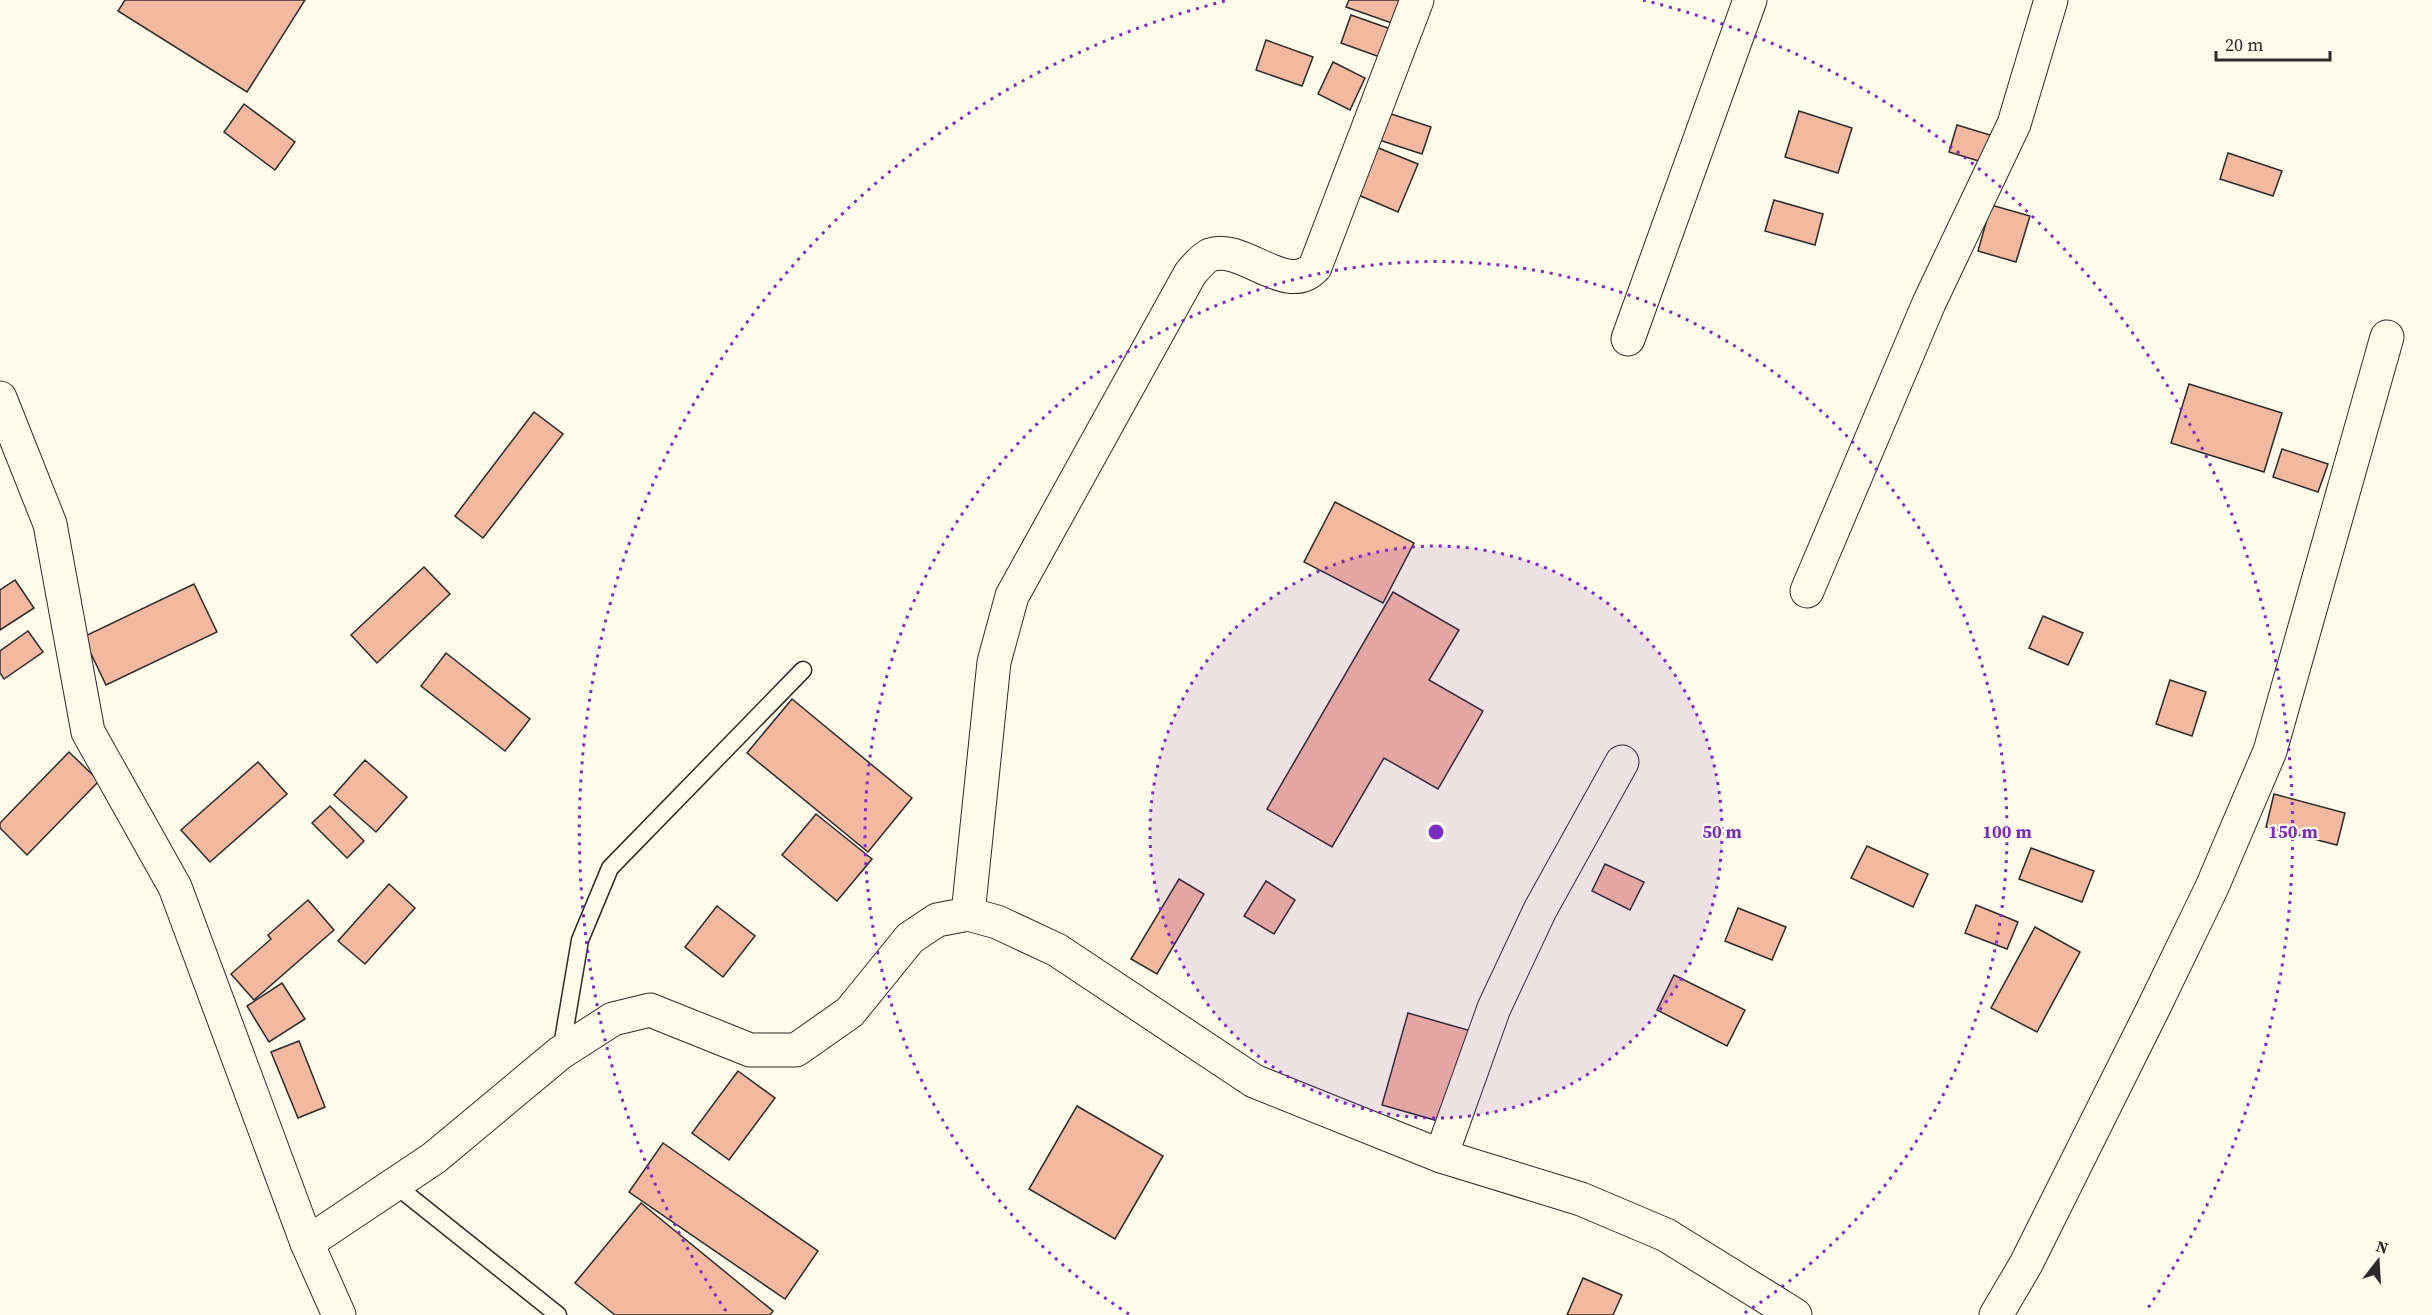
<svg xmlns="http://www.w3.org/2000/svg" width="2432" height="1315" viewBox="0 0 2432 1315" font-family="'Source Serif 4',serif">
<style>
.building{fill:#f2b8a0;stroke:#2b2b2b;stroke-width:1.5}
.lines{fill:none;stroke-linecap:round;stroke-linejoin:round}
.lane-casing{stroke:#2b2b2b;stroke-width:19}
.street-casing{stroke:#2b2b2b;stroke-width:35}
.secondary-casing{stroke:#2b2b2b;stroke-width:35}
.lane{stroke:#fdfbea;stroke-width:16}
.street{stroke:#fdfbea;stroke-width:33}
.secondary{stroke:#fdfbea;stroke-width:33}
.ring{fill:none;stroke:#7b2cbf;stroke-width:3;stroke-dasharray:3 6}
.centre{fill:#7b2cbf;stroke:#fdfbea;stroke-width:3}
.ring-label{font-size:18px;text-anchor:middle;font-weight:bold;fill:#7b2cbf;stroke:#fdfbea;stroke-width:4.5;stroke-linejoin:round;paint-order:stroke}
</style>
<rect width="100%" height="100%" fill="#fdfbea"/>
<g class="building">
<polygon points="125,0 305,0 247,92 118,11"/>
<polygon points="1349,0 1400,0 1403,27 1346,7"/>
<polygon points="1351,15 1402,33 1391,61 1341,43"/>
<polygon points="1266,40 1313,57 1302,86 1256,70"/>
<polygon points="1333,62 1365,78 1350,110 1318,94"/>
<polygon points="244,104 295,142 275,170 224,132"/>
<polygon points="1799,111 1852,128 1838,173 1785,157"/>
<polygon points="1385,112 1431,127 1422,154 1376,139"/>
<polygon points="1957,125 2000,138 1992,165 1949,152"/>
<polygon points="1376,147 1418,164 1398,212 1356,194"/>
<polygon points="2228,153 2282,171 2273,196 2220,179"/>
<polygon points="1774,200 1823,214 1815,245 1765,231"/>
<polygon points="1991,205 2030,216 2016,262 1978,251"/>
<polygon points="2189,384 2282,413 2264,472 2171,443"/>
<polygon points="534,412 563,434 483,538 455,516"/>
<polygon points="2282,449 2328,464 2318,492 2273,477"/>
<polygon points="1335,502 1414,543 1383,603 1304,562"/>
<polygon points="424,567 450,594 377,663 351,635"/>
<polygon points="15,580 34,608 0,630 0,590"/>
<polygon points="194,584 217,632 106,685 83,637"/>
<polygon points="1393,592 1459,630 1429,680 1483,711 1438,789 1384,758 1332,847 1267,809"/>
<polygon points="2043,616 2083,633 2068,665 2029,648"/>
<polygon points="28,631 43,652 4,679 0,673 0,651"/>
<polygon points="446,653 530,719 505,751 421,686"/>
<polygon points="2170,680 2206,692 2192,736 2156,724"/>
<polygon points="792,699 912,798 868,852 747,753"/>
<polygon points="69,752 99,781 27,855 0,828 0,823"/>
<polygon points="365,760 407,797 376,832 334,795"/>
<polygon points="258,762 287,794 210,862 181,830"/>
<polygon points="2274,794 2345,813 2337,845 2266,827"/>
<polygon points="330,806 364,841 347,858 312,823"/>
<polygon points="816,814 872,859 837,901 782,855"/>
<polygon points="1867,846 1928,874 1913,907 1851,878"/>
<polygon points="2031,848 2094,871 2082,902 2019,879"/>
<polygon points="1605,864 1644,882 1630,910 1592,891"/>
<polygon points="1179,879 1204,894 1157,974 1131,959"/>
<polygon points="1266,881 1295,900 1274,934 1244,916"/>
<polygon points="389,884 415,908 365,964 338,941"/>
<polygon points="308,900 334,930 254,1000 231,974 271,939 268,935"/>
<polygon points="1976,905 2018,922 2007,949 1965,933"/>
<polygon points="717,906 755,936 723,977 685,947"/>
<polygon points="1738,908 1786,927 1772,960 1725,941"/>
<polygon points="2035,927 2080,952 2037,1032 1991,1008"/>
<polygon points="1674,975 1745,1010 1727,1046 1657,1010"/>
<polygon points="282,983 305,1019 269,1042 247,1006"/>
<polygon points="1408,1013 1471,1031 1445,1123 1382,1105"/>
<polygon points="299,1041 325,1107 298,1118 271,1052"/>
<polygon points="738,1071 775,1098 729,1160 692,1133"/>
<polygon points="1077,1106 1163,1156 1115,1239 1029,1189"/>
<polygon points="663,1143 818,1251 785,1299 629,1192"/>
<polygon points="641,1203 773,1311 770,1315 615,1315 575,1283"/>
<polygon points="1583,1278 1622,1295 1613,1315 1567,1315"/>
</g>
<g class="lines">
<g class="lane-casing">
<g id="lane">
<polyline points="561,1052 580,940 610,868 803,670"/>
<polyline points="394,1184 558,1315"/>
</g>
</g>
<g class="street-casing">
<g id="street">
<polyline points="1628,339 1750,0"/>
<polyline points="1807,591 1929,303 2014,124 2051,0"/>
<path d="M968,914L994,662L1012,596L1190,274C1195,268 1203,258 1210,255C1243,243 1287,298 1315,267L1417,0"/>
<polyline points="1441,1156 1494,1008 1540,910 1622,762"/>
<polyline points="1996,1315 2026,1264 2152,1011 2212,887 2270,751 2387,337"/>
</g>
</g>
<g class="secondary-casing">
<g id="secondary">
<polyline points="0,398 50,524 88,732 175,887 307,1243 339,1315"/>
<polyline points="307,1243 434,1158 560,1053 613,1019 650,1010 750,1050 796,1050 850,1012 910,938 937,920 968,914 997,922 1057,950 1254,1081 1441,1156 1581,1199 1666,1235 1795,1315"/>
</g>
</g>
<use href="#lane" class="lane"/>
<use href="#street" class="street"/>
<use href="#secondary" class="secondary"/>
</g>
<circle cx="1436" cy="832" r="286" fill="#7b2cbf" fill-opacity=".12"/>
<g class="ring">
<circle cx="1436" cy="832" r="286"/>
<path d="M1129 1314A571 571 0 1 1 1743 1314"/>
<path d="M726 1311A857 857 0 0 1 1229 0M1643 0A857 857 0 0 1 2146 1311"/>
</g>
<circle cx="1436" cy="832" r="9" class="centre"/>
<g class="ring-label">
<text x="1722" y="838">50 m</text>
<text x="2007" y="838">100 m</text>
<text x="2293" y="838">150 m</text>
</g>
<g transform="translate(2378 1261) rotate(17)" stroke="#fdfbea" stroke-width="4.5" paint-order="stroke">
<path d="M0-4.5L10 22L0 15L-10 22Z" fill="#2b2b2b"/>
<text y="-9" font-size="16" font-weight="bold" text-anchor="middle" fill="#2b2b2b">N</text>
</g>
<path d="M2216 51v9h114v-9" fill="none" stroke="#2b2b2b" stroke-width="3"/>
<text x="2225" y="51" font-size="18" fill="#2b2b2b" stroke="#fdfbea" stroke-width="4.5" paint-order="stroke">20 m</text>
</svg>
